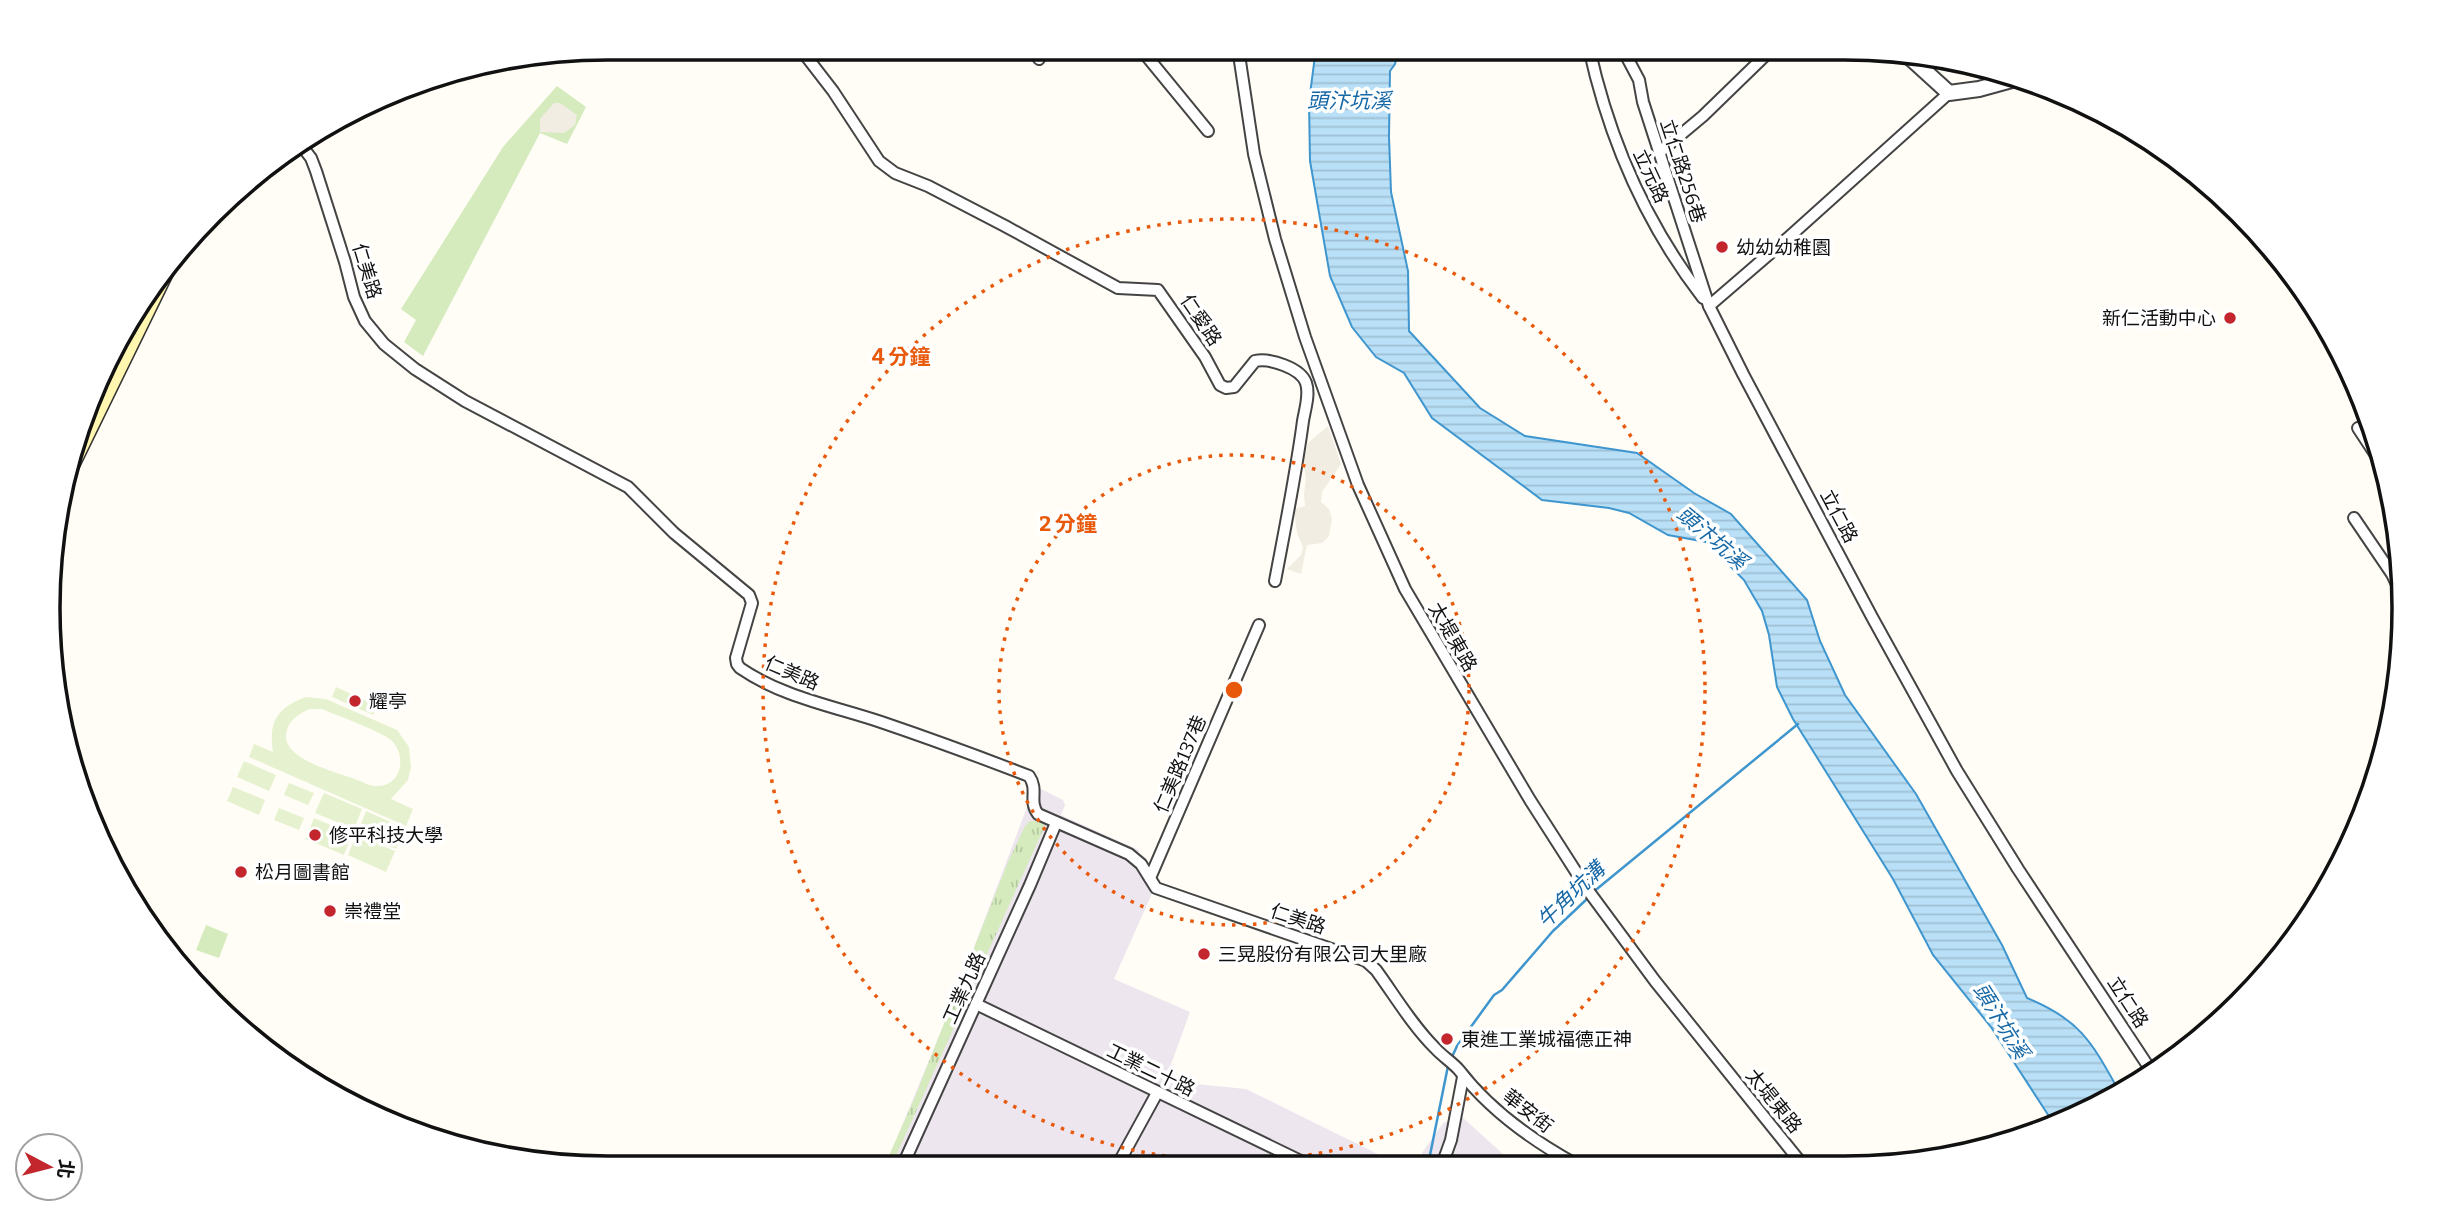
<svg xmlns="http://www.w3.org/2000/svg" width="2452" height="1216" viewBox="0 0 2452 1216" font-family="Bitter,'Noto Sans TC',serif">
<style>
.industrial{fill:#eee6ef}
.grass{fill:url(#grass-tufts)}
.park{fill:#d5ebbd}
.pitch{fill:#e6f2cf;fill-rule:evenodd}
.plaza{fill:#f1ede2}
.water{fill:url(#water-rules);stroke:#3f96cf;stroke-width:2}
.lines{fill:none;stroke-linecap:round;stroke-linejoin:round}
.stream{stroke:#3f96cf;stroke-width:2.5}
.minor-casing{stroke:#444;stroke-width:14}
.tertiary-casing{stroke:#444;stroke-width:18}
.secondary-casing{stroke:#333;stroke-width:19}
.minor{stroke:#fff;stroke-width:10}
.tertiary{stroke:#fff;stroke-width:14}
.secondary{stroke:#fff6b0;stroke-width:16}
.ring{fill:none;stroke:#e8590c;stroke-width:3.5;stroke-dasharray:3.5 7}
.poi-dot{fill:#c4262e;stroke:#fff;stroke-width:2.5}
.labels{text-anchor:middle;dominant-baseline:central;stroke-width:7;stroke-linejoin:round;paint-order:stroke}
.street-label{font-size:19px;fill:#111;stroke:#fff}
.poi-label{font-size:19px;fill:#111;stroke:#fff;text-anchor:start}
.water-label{font-size:21px;font-style:italic;fill:#1768a6;stroke:#fff}
.rim{fill:none;stroke:#111;stroke-width:3.5}
.centre{fill:#e8590c;stroke:#fff;stroke-width:3.5}
.ring-label{font-size:21px;text-anchor:middle;font-weight:bold;fill:#e8590c;stroke:#fff;stroke-width:7;stroke-linejoin:round;paint-order:stroke}
</style>
<defs>
<pattern id="grass-tufts" width="24" height="20" patternUnits="userSpaceOnUse" patternTransform="scale(1.75)"><rect width="24" height="20" fill="#d5ebbd"/><path d="M3 7l-1-3M5 7V3M7 7l1-3M15 17l-1-3M17 17v-4M19 17l1-3" fill="none" stroke="#b6c8a1"/></pattern>
<pattern id="water-rules" width="6" height="5" patternUnits="userSpaceOnUse" patternTransform="scale(1.75)"><rect width="6" height="5" fill="#b9e0f7"/><path d="M0 2.5h6" fill="none" stroke="#9ebfd3"/></pattern>
</defs>
<rect width="100%" height="100%" fill="#fffdf5"/>
<g class="industrial">
<polygon points="1035,786 1063,800 1065,805 1061,815 1139,850 1139,856 1158,880 1114,979 1190,1012 1165,1081 1246,1089 1400,1165 885,1167 957,992"/>
<polygon points="1461,1116 1503,1154 1508,1165 1419,1165 1422,1153 1443,1123"/>
</g>
<polygon class="grass" points="1030,821 1035,821 1044,824 1044,828 891,1167 884,1167 915,1097 1008,862 1025,826"/>
<g class="park">
<polygon points="557,86 586,107 567,144 540,133 423,356 404,342 416,320 401,309 503,147"/>
<polygon points="206,925 228,934 219,958 196,950"/>
</g>
<g class="pitch">
<polygon points="336,687 377,706 373,715 332,697"/>
<path d="M306,697L326,699L397,730L409,747L411,767L408,780L391,799L413,809L406,826L249,757L254,744L273,752C268,721 278,707 306,697ZM310,709H322C336,715 382,732 391,740C408,756 401,788 375,786C369,786 361,781 355,779C336,772 277,758 287,730C291,718 299,714 310,709Z"/>
<polygon points="244,761 276,775 269,791 237,777"/>
<polygon points="289,783 314,793 308,805 284,795"/>
<polygon points="233,787 265,800 259,815 227,801"/>
<polygon points="324,793 362,809 354,829 315,813"/>
<polygon points="279,808 304,818 299,830 274,820"/>
<polygon points="366,811 404,828 396,849 358,832"/>
<polygon points="314,818 352,834 344,855 306,839"/>
<polygon points="356,835 395,851 386,872 348,855"/>
</g>
<g class="plaza">
<polygon points="554,103 560,103 577,115 575,125 564,133 540,132 540,119"/>
<polygon points="1328,426 1341,464 1322,492 1321,502 1329,509 1332,519 1329,536 1322,543 1307,545 1301,574 1287,569 1301,555 1303,547 1297,533 1294,509 1305,506 1304,494 1306,478 1303,463 1308,443"/>
</g>
<path class="water" d="M1316,48H1399L1395,64L1390,71L1389,137L1391,192L1408,271L1409,331L1480,408L1525,436L1637,453L1694,493L1731,514L1807,600L1820,641L1845,695L1916,794L2002,945L2027,998C2081,1020 2092,1043 2119,1091L2056,1127L1991,1027L1933,955L1893,879L1793,719L1777,687L1769,635L1762,611L1744,580L1706,542L1668,535L1629,513L1609,508L1542,500L1432,418L1404,373L1376,357L1352,327L1330,276L1310,161L1309,102Z"/>
<g class="lines">
<g class="stream">
<polyline points="1592,893 1798,724"/>
<polyline points="1452,1057 1457,1046 1494,995 1502,990 1553,931 1588,898"/>
<polyline points="1428,1165 1448,1066"/>
</g>
<g class="minor-casing">
<g id="minor">
<path d="M799,47L833,91L879,161L895,173L928,186L1005,226L1118,288L1158,290L1205,357L1220,385L1226,388L1234,387L1255,361C1270,358 1301,368 1306,383C1310,394 1305,409 1303,421C1296,474 1285,528 1275,581"/>
<polyline points="1033,48 1039,59"/>
<polyline points="1140,48 1208,131"/>
<polyline points="1238,48 1254,154 1275,239 1305,337 1358,485 1405,589 1530,800 1587,889 1655,981 1802,1164"/>
<path d="M1589,48C1609,139 1646,224 1703,298"/>
<polyline points="1622,48 1639,80 1643,102 1709,306 1743,374 1872,617 1957,771 2018,869 2152,1072"/>
<polyline points="954,52 961,48"/>
<polyline points="1992,67 1997,84"/>
<path d="M301,145L311,158L316,171L345,262L354,297L365,321L384,344L415,369L465,401L628,487L674,533L749,595L752,603L736,658L737,664L740,668C782,697 833,706 881,722C931,739 980,757 1029,776C1039,790 1028,801 1038,814L1129,854L1141,864L1156,888L1366,961L1376,970C1395,996 1412,1025 1435,1048C1442,1056 1452,1062 1459,1070C1489,1109 1533,1141 1577,1165"/>
<polyline points="1660,152 1703,116 1773,48"/>
<polyline points="1709,306 1789,237 1949,93"/>
<polyline points="2358,428 2385,469"/>
<polyline points="2354,518 2392,574 2402,595"/>
<polyline points="1150,878 1259,625"/>
<polyline points="976,1004 1311,1166"/>
<polyline points="1442,1165 1451,1140 1463,1077"/>
<polyline points="1117,1166 1157,1093"/>
<polyline points="902,1167 1030,885 1056,823"/>
</g>
</g>
<g class="tertiary-casing">
<polyline id="tertiary" points="1904,52 1949,93 1979,89 2019,78"/>
</g>
<g class="secondary-casing">
<polyline id="secondary" points="67,473 172,258"/>
</g>
<use href="#minor" class="minor"/>
<use href="#tertiary" class="tertiary"/>
<use href="#secondary" class="secondary"/>
</g>
<g class="ring">
<circle cx="1234" cy="690" r="235"/>
<circle cx="1234" cy="690" r="471"/>
</g>
<g class="poi-dot">
<circle cx="1722" cy="247" r="7"/>
<circle cx="2230" cy="318" r="7"/>
<circle cx="355" cy="701" r="7"/>
<circle cx="315" cy="835" r="7"/>
<circle cx="241" cy="872" r="7"/>
<circle cx="330" cy="911" r="7"/>
<circle cx="1204" cy="954" r="7"/>
<circle cx="1447" cy="1039" r="7"/>
</g>
<g class="labels">
<g class="street-label">
<text transform="translate(1683 171) rotate(72)">立仁路256巷</text>
<text transform="translate(1651 176) rotate(65)">立元路</text>
<text transform="translate(367 271) rotate(73)">仁美路</text>
<text transform="translate(1201 320) rotate(56)">仁愛路</text>
<text transform="translate(1839 516) rotate(62)">立仁路</text>
<text transform="translate(1453 637) rotate(60)">太堤東路</text>
<text transform="translate(792 673) rotate(23)">仁美路</text>
<text transform="translate(1180 764) rotate(-67)">仁美路137巷</text>
<text transform="translate(1298 919) rotate(18)">仁美路</text>
<text transform="translate(964 988) rotate(-66)">工業九路</text>
<text transform="translate(2128 1002) rotate(57)">立仁路</text>
<text transform="translate(1151 1070) rotate(26)">工業二十路</text>
<text transform="translate(1774 1101) rotate(51)">太堤東路</text>
<text transform="translate(1528 1111) rotate(38)">華安街</text>
</g>
<g class="poi-label">
<text x="1736" y="247">幼幼幼稚園</text>
<text x="2216" y="318" text-anchor="end">新仁活動中心</text>
<text x="369" y="701">耀亭</text>
<text x="329" y="835">修平科技大學</text>
<text x="255" y="872">松月圖書館</text>
<text x="344" y="911">崇禮堂</text>
<text x="1218" y="954">三晃股份有限公司大里廠</text>
<text x="1461" y="1039">東進工業城福德正神</text>
</g>
<g class="water-label">
<text x="1349" y="101">頭汴坑溪</text>
<text transform="translate(1712 538) rotate(40)">頭汴坑溪</text>
<text transform="translate(1571 895) rotate(-44)">牛角坑溝</text>
<text transform="translate(2001 1021) rotate(58)">頭汴坑溪</text>
</g>
</g>
<path d="M0 0H2452V1216H0ZM608 60H1844A548 548 0 0 1 2392 608V608A548 548 0 0 1 1844 1156H608A548 548 0 0 1 60 608V608A548 548 0 0 1 608 60Z" fill="#fff" fill-rule="evenodd"/>
<path class="rim" d="M608 60H1844A548 548 0 0 1 2392 608V608A548 548 0 0 1 1844 1156H608A548 548 0 0 1 60 608V608A548 548 0 0 1 608 60Z"/>
<circle cx="1234" cy="690" r="10" class="centre"/>
<g class="ring-label">
<text x="901" y="364">4 分鐘</text>
<text x="1068" y="531">2 分鐘</text>
</g>
<g transform="translate(49 1167) rotate(97)"><circle r="33" fill="#ffffff" stroke="#a0a0a0" stroke-width="2"/>
<path d="M0-5L12 26L0 18L-12 26Z" fill="#c4262e"/>
<text y="-10" font-size="19" font-weight="bold" text-anchor="middle" fill="#111111">北</text>
</g>
</svg>
